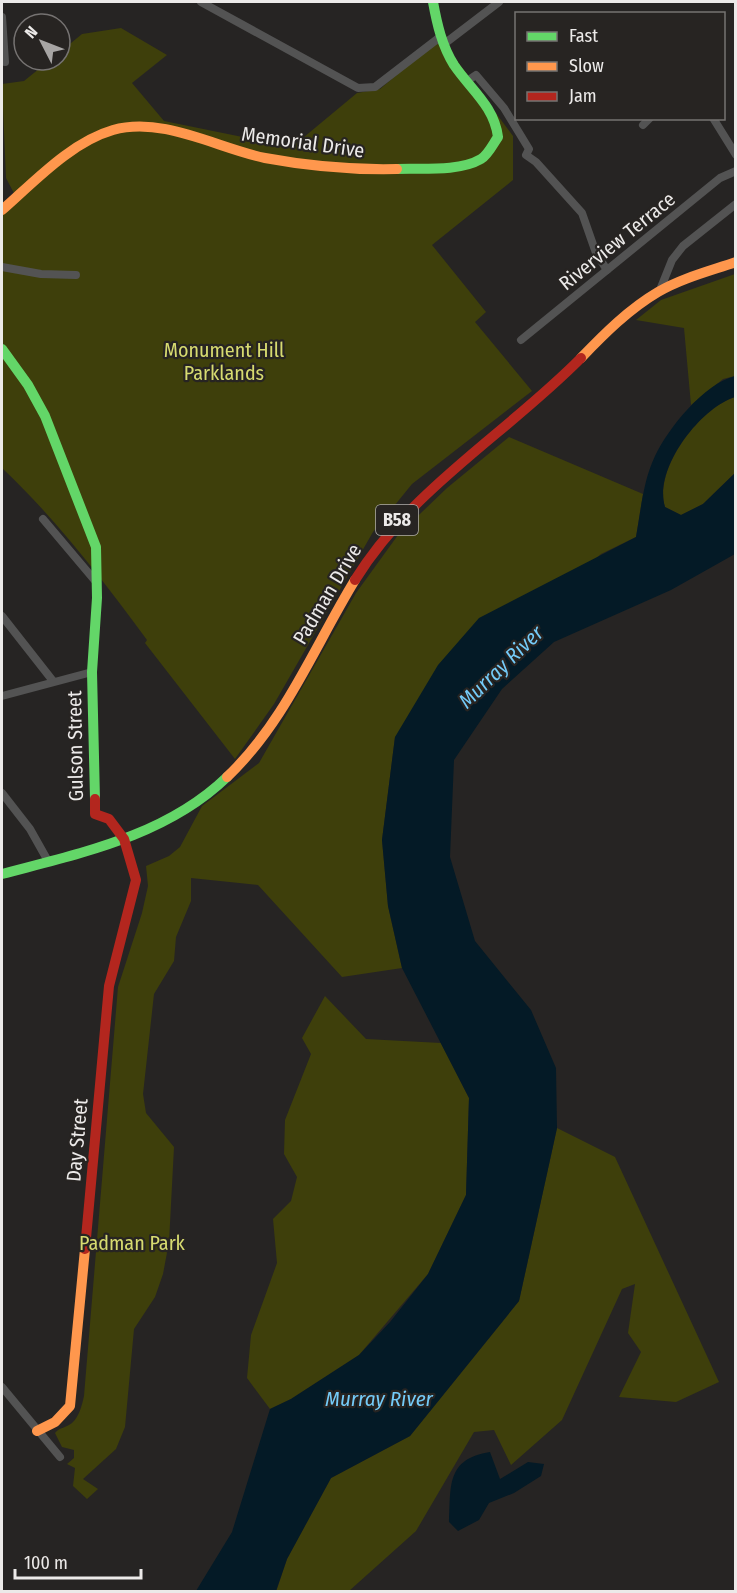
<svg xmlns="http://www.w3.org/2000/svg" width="737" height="1593" viewBox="0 0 737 1593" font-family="'Fira Sans Condensed',sans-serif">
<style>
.green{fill:#3e3f0b}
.water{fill:#041a26}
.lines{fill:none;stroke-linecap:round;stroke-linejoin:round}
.street{stroke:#535353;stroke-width:8}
.fast{stroke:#63d668;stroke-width:10}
.slow{stroke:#ff974d;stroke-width:10}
.jam{stroke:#b3261e;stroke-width:10}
.labels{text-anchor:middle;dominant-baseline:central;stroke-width:4.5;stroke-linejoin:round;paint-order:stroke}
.shield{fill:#272422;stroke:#b1afad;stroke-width:1.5}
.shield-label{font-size:18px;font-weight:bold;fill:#eceae9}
.street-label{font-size:20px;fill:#eceae9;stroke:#272422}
.park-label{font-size:20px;fill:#d7db70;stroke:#272422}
.water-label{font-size:21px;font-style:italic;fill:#74cbf8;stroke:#272422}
</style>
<rect width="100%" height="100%" fill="#262423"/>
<g class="green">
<path d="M121,28L167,55L132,83L164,121L292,147L357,93L380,89L440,38L513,136V180L432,245L486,312L475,322L532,391L412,484L373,532L274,704L235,759L145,643L147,640C102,579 57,520 2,468V210L16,197L6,178L2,84L24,81L50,60H60V52L82,34Z"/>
<polygon points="735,274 735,376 723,379 691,405 684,328 636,320 661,300"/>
<path d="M735,397V473L703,504L681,515L665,507C653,469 700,408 735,397Z"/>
<path d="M509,437L643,494L636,537L601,554L395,737L382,840L388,906L402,968L342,977L258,885L191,878V901L176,937L174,961L154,994L143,1094L146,1113L174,1147L169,1242L163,1274L155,1297L134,1329L125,1427L116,1449L83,1479L98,1489L87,1499L73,1486L75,1468L67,1464L74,1458V1450L62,1447L55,1433C60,1427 66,1428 72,1423C79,1417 82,1405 84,1396L118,987L142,913L148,886L146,866L169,856L180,847L202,806L259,763L356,593L398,535L447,488Z"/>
<polygon points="325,996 366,1039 441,1043 469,1098 466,1195 453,1222 428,1274 359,1355 291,1399 270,1409 247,1378 251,1335 277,1263 273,1219 291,1201 297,1177 284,1154 285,1120 311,1054 302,1038"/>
<polygon points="557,1128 615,1157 719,1382 676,1402 619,1397 641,1352 628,1333 635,1284 622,1289 562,1420 511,1465 494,1430 474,1432 416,1531 349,1591 276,1592 287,1559 331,1478 410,1436 519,1301"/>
</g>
<g class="water">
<path d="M735,376V397C700,408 653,469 665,507L681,515L703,504L735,473V554L671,590L554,642L502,689L454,760L450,857L475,941L531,1010L556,1068L557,1128L519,1301L410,1436L331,1478L287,1559L276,1591H196L232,1532L270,1409L291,1399L359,1355L390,1322L428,1274L466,1195L469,1098L402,968L388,906L382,840L395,737L438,665L479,618L636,537C641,510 643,481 655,456C669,427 704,384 735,376Z"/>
<path d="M490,1452L500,1479L528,1462L544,1464L541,1476L514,1493L489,1503L479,1520L458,1531L449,1522C451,1486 446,1459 490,1452Z"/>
</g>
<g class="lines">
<g class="street">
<polyline points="201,2 358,88 375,87 440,37"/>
<polyline points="2,17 5,62"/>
<polyline points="442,42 448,41 499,2"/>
<polyline points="467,81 476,75 504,108 529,149 526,155 536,162 582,213 596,253 607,270"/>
<polyline points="713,118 736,155"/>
<polyline points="643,125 650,118"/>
<polyline points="2,267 41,274 76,275"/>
<polyline points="660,290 672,260 683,246 736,204"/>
<polyline points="521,340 720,178 736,171"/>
<polyline points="43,519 97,583"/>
<polyline points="2,616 53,681"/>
<polyline points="2,696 92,672"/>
<polyline points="2,793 30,829 48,861"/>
<polyline points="2,1387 60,1457"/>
</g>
<g class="fast">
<path d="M397,169C421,168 459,172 481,159C488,155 493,144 498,137C494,106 471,90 454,65C442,46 437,24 433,2"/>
<polyline points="2,349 28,385 45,416 96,547 97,598 92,672 95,799"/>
<path d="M2,874C81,853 166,836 227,777"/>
</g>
<g class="slow">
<path d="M2,210C34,182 71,142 113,130C163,116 217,148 265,158C308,166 353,170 397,169"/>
<path d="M581,358C604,334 629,309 658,292C682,278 710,271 736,262"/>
<path d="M227,777C285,722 314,647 355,580"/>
<polyline points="37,1431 55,1422 70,1406 85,1249"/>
</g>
<g class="jam">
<path d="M355,580C412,488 506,434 581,358"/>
<polyline points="85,1249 109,986 136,880 124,839 109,819 95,814 95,799"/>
</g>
</g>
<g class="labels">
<rect class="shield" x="376" y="505" width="42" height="30" rx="4.5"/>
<g class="shield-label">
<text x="397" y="520">B58</text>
</g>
<g class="street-label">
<text transform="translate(303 142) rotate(8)">Memorial Drive</text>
<text transform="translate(617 241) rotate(-39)">Riverview Terrace</text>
<text transform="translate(327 594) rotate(-59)">Padman Drive</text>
<text transform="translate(75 746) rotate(-91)">Gulson Street</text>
<text transform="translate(77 1140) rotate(-85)">Day Street</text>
</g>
<g class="park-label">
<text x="224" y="350">Monument Hill<tspan x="224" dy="23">Parklands</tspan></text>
<text x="132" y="1243">Padman Park</text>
</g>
<g class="water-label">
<text transform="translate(501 667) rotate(-44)">Murray River</text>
<text x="379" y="1399">Murray River</text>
</g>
</g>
<rect width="737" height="1593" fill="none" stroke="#eceae9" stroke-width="6"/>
<rect x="515" y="12" width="210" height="108" fill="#272422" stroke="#767372" stroke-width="1.5"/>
<rect x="527" y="32" width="30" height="9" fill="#63d668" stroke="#767372" stroke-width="1.5"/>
<text x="569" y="42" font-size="18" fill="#eceae9">Fast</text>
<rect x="527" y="62" width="30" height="9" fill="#ff974d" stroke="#767372" stroke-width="1.5"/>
<text x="569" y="72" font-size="18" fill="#eceae9">Slow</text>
<rect x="527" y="92" width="30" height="9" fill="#b3261e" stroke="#767372" stroke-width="1.5"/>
<text x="569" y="102" font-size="18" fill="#eceae9">Jam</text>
<g transform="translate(42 42) rotate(312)"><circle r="28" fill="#272422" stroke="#767372" stroke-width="1.5"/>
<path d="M0-4.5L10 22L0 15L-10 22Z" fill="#a7a5a4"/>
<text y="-9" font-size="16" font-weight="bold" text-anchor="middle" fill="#eceae9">N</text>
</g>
<path d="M15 1569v9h126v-9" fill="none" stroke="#eceae9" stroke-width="3"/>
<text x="24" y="1569" font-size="18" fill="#eceae9" stroke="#272422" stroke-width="4.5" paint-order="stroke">100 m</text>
</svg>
